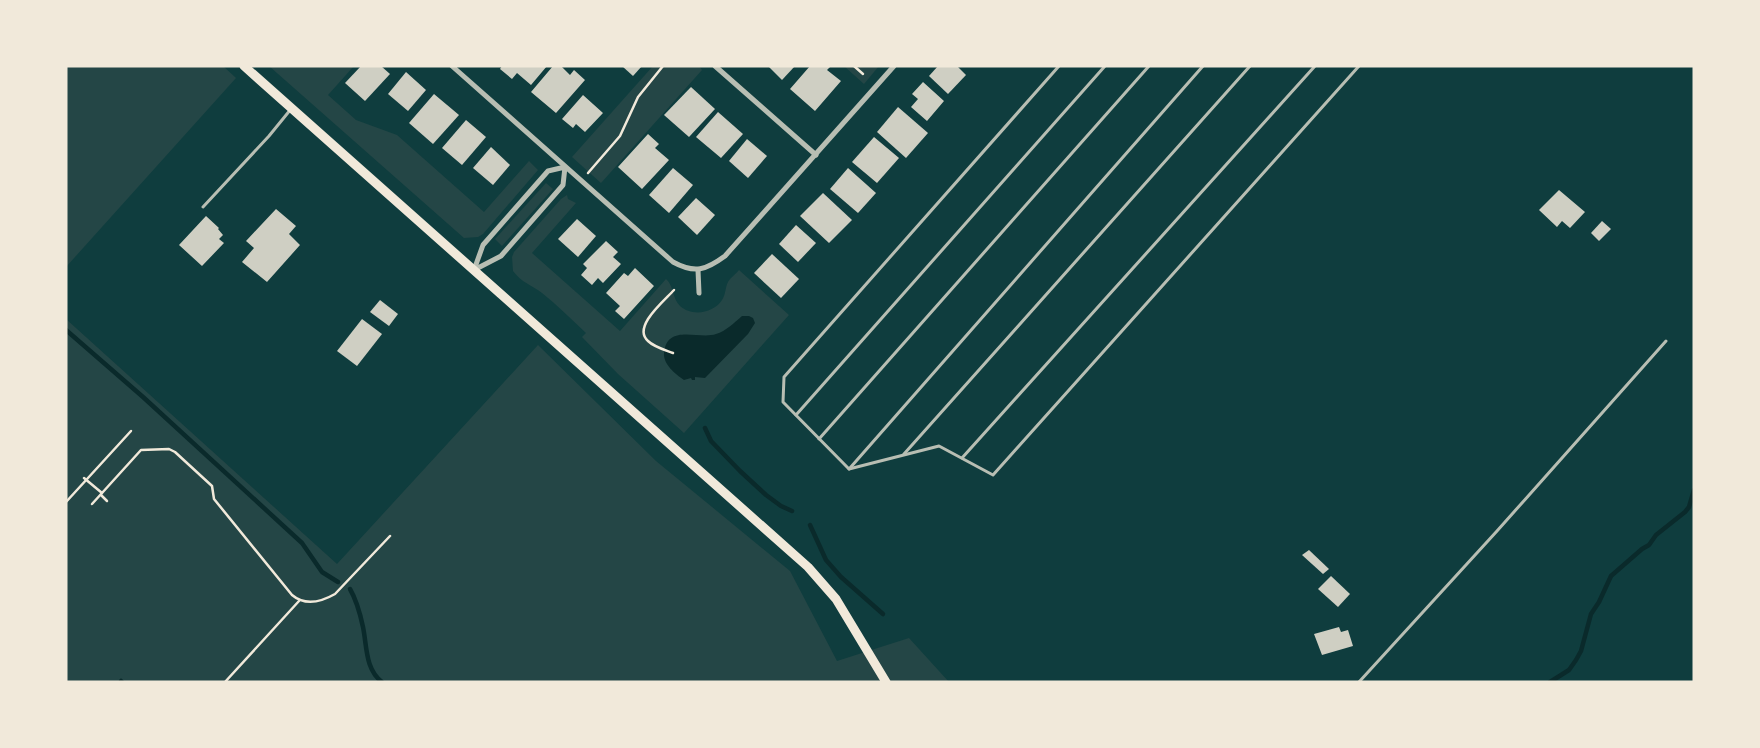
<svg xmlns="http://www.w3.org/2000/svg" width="1760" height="748" viewBox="0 0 1760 748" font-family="Poppins,sans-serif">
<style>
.green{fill:#244646}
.water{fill:#0a2a2b}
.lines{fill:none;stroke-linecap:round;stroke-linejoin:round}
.stream{stroke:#0a2a2b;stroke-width:4.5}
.building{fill:#cfcfc3}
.path{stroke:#f1e9da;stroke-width:2.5}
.service{stroke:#b8beb3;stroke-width:3}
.minor{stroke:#b8beb3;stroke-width:5}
.secondary{stroke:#f1e9da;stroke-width:9}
</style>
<rect width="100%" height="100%" fill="#0f3d3e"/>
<g class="green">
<polygon points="66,66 223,66 236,78 66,267"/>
<polygon points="269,66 354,66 328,95 356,120 397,135 484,212 529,161 538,170 483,234 478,237 464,238"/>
<polygon points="653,66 699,66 702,70 601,183 572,157"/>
<polygon points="844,66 879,66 864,84"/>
<polygon points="546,183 553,189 502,246 495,239"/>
<path d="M567,195L568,199L576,203L532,253L620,331L666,279C674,286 672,298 680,306C692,317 714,313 722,300C726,294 725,288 728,282C730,278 736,274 739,270L789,315L684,433L618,374L582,337L586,333C571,319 557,305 542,293C532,285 522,283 513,271L512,257L514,252L561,199Z"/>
<polygon points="66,319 337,564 538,345 656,461 790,571 837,661 909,638 949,682 66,682"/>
</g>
<path class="water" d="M742,316H749L753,318L755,323L748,334L705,378L695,377V380H692L691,378L684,380C675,374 663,364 664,353C667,323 699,340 716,334C726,331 734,323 742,316Z"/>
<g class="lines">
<g class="stream">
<polyline points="66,330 143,397 302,543 322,572 338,582"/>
<polyline points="705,428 711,441 740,471 766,495 781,506 792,511"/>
<polyline points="810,525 826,560 841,577 883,614"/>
<path d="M350,589C357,601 360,613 363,627C367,646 365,669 382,682"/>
<polyline points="121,681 122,682"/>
<polyline points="1550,682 1569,670 1576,660 1581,651 1591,614 1599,602 1611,576 1642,549 1649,545 1656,535 1685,512 1689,507 1694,490"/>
</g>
</g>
<g class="building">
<polygon points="361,66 381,66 390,74 365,101 345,83"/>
<polygon points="502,66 547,66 531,85 517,73 512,79 500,69"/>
<polygon points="553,66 561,66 570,75 574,70 585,80 556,113 531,92"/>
<polygon points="622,66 642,66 633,76"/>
<polygon points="768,66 795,66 782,80"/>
<polygon points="810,66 831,66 827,70 841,81 815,111 790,89"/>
<polygon points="938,66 957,66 966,75 948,94 929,76"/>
<polygon points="406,72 426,90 408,111 388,94"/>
<polygon points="923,82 944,101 927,121 911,107 918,99 912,94"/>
<polygon points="691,87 715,109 689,137 664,115"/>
<polygon points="434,94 459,115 433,144 409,123"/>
<polygon points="583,95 603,113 585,132 576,124 573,128 562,119"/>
<polygon points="898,107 928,133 906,158 877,132"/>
<polygon points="718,112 743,134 721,158 696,137"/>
<polygon points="466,120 486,137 462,165 442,148"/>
<polygon points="648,134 659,144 655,148 669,160 642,189 618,167"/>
<polygon points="874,137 899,158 877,183 852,162"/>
<polygon points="747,139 767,156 748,178 729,161"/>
<polygon points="491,147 510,165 493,185 473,168"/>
<polygon points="673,168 693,185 669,213 649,195"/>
<polygon points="848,168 876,193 858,213 830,189"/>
<polygon points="1559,190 1585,212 1570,228 1562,221 1557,227 1539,210"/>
<polygon points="823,193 852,220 829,243 800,216"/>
<polygon points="696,198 715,215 697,235 678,217"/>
<polygon points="276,209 296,226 289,234 300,245 267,282 242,262 254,248 246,241"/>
<polygon points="206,216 219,228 218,229 223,235 219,239 224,243 202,266 179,245"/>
<polygon points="577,219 596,236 578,257 558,239"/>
<polygon points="1602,221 1611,229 1599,241 1591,233"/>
<polygon points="796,225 816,243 798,262 779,244"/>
<polygon points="606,241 618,252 613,257 621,264 603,283 598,278 592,285 581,275 587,268 583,264"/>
<polygon points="772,254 799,279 781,298 754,273"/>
<polygon points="635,268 654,286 624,319 615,311 620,306 606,293 624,273 628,276"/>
<polygon points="380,300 398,314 389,326 370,312"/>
<polygon points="362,319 382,334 357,366 337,351"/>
<polygon points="1309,550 1329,569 1323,574 1302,555"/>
<polygon points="1331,576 1350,594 1338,607 1318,589"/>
<polygon points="1339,627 1341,632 1348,630 1353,646 1322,655 1314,634"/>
</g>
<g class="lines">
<g class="path">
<polyline points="854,66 863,74"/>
<polyline points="588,173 620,136 638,97 663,66"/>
<path d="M673,353C665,350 654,347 648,341C632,327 664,301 674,290"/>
<path d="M84,478L102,493L141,450L169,449L175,452L212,486L214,499L292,595C305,606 321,602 335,594L390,536"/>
<polyline points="101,495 107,501"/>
<polyline points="66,502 131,431"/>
<polyline points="92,504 102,493"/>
<polyline points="225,682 299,601"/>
</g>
<g class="service">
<polyline points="203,207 269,136 291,109"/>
<polyline points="796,415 1105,66"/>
<polyline points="819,439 1149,66"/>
<polyline points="904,454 1250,66"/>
<polyline points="962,458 1315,66"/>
<polyline points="850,468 1203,66"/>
<polyline points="849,469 939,446 993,475 1359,66"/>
<polyline points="849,469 783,402 784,377 1059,66"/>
<polyline points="1359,682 1497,531 1666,341"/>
</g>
<g class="minor">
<path d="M452,66L673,262C695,274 706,270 725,256L894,66"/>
<polyline points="715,66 816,155"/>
<polygon points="565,167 563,185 501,256 474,270 483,245 548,171"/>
<polyline points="698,270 699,293"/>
</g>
<polyline class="secondary" points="244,66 808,567 836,599 886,682"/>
</g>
<rect width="1760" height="748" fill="none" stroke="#f1e9da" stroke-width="135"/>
</svg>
